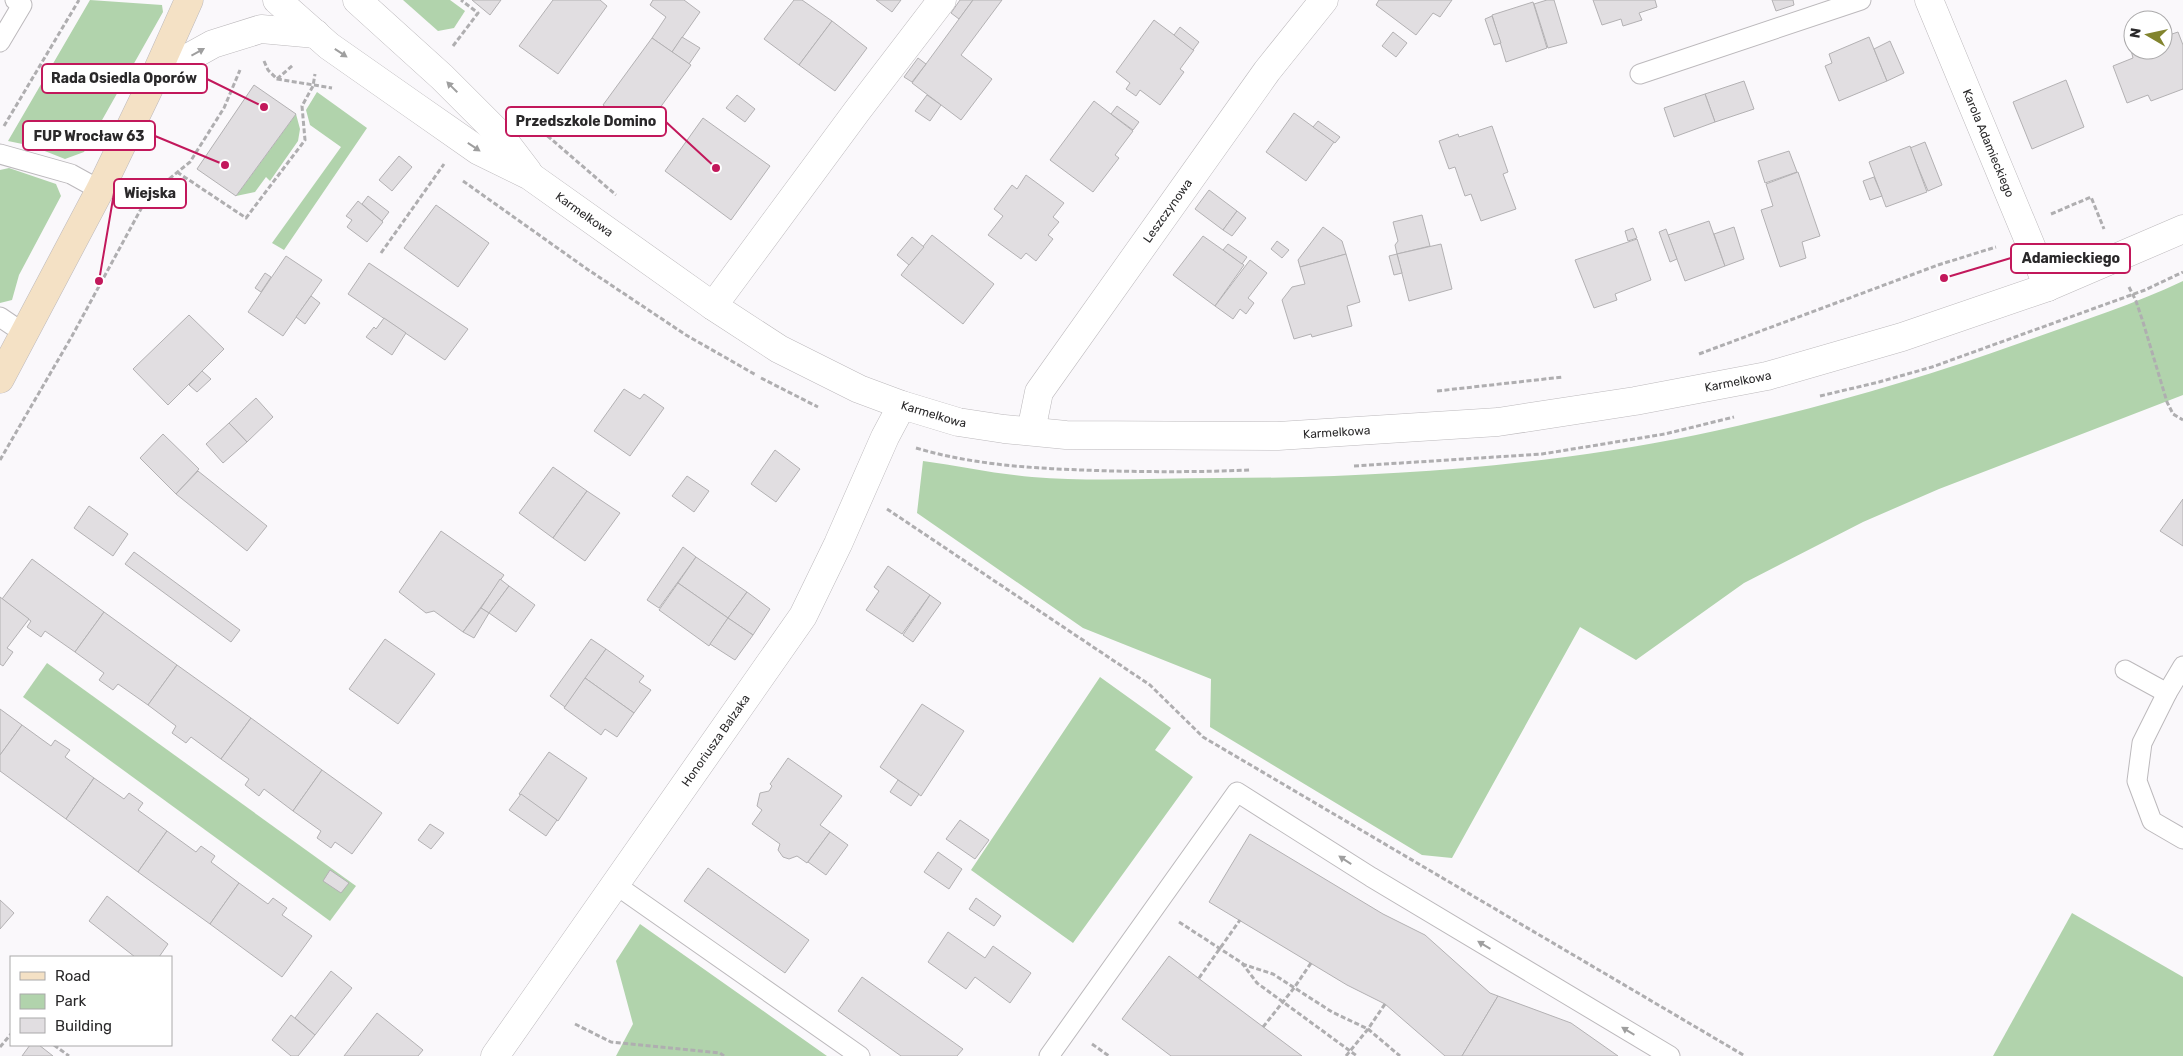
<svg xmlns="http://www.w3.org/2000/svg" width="2183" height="1056" viewBox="0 0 2183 1056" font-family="Rubik,sans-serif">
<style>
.green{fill:#b1d3ac}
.building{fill:#e1dee1;stroke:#b3b1b3}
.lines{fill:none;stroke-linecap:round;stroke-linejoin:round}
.service-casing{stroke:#bcb9bc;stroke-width:21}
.minor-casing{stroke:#bcb9bc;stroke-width:29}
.tertiary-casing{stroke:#bcb9bc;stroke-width:29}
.secondary-casing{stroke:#bcb9bc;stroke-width:29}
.path{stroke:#afaeb0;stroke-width:3;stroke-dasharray:5 2.5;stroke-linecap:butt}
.service{stroke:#fff;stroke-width:19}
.minor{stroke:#fff;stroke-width:28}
.tertiary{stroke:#fff;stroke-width:28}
.secondary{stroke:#f4e1c5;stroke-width:28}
.oneway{fill:#9f9f9f}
.labels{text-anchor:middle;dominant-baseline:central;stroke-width:4.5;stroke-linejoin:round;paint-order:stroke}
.street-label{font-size:12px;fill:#2a292a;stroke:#fff}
.leader{fill:none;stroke:#c2185b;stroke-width:2}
.callout-dot{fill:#c2185b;stroke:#fff;stroke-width:2}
.callout{fill:#fff;stroke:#c2185b;stroke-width:2}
.callout-label{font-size:14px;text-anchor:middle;font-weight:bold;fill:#2a292a}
</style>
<rect width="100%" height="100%" fill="#faf8fb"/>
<g class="green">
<polygon points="90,0 162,5 163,12 84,152 65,159 32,146 8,141"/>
<polygon points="403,0 450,0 465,11 454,28 438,31"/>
<polygon points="317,92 367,128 284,250 272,243 341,147 310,125 306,110"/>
<polygon points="296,114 300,129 298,141 270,181 266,177 255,192 236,196"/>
<polygon points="9,168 56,184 61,196 19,275 12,300 0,303 0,170"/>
<path d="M2183,281V395L1939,489L1863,522L1744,583L1636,660L1580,627L1452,858L1422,855L1210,727L1211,679L1083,628L917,513L923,461C959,466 996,474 1032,477C1094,482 1158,478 1220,478C1379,478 1540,467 1696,435C1806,412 1914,381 2020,343C2075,323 2130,306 2183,281Z"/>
<polygon points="47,663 356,886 330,921 23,697"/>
<polygon points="1100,677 1171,728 1155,750 1193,777 1073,943 971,870"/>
<polygon points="2072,913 2183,977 2183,1056 1993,1056"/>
<polygon points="640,924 827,1056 616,1056 633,1024 616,961"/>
</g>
<g class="building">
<polygon points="472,0 501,0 490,15"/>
<polygon points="553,0 600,0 607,6 558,74 519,46"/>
<polygon points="653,0 684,0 700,12 672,52 652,38 666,17 650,5"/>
<polygon points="794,0 802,0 832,21 799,65 764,39"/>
<polygon points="876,0 901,0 892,12"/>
<polygon points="960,0 973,0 959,19 951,13"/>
<polygon points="973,0 1002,0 961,55 992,79 961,120 912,83"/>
<polygon points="1379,0 1452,0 1440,17 1433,13 1416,35 1376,5"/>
<polygon points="1547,0 1554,0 1567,43 1548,48 1534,4"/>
<polygon points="1593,0 1655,0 1657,7 1639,13 1642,20 1623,26 1621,19 1602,25"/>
<polygon points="1772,0 1793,0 1794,5 1776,11"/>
<polygon points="1533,2 1547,48 1506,62 1492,15"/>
<polygon points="1492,16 1501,43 1494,45 1485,19"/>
<polygon points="1154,20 1194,50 1180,69 1184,72 1160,105 1140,90 1136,96 1126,89 1130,83 1116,72"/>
<polygon points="832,21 867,48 835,91 799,65"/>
<polygon points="1180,27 1199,42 1193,50 1174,35"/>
<polygon points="1393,32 1407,43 1396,57 1382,46"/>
<polygon points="2178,32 2183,45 2183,89 2151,101 2148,95 2127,103 2113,66 2133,58 2131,50 2133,49 2163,50 2163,37"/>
<polygon points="682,37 700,48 689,64 672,52"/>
<polygon points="1869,37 1887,81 1839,101 1825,66 1832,63 1829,54"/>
<polygon points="652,38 691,65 641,134 603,105"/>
<polygon points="1890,41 1904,73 1887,81 1874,49"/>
<polygon points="918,58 926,64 912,82 904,77"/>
<polygon points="2066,80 2084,127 2032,149 2013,102"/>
<polygon points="1744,81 1754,109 1715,122 1705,94"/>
<polygon points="254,85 296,114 236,196 197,169"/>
<polygon points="1705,94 1715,122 1674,137 1664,108"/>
<polygon points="737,95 755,109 745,122 726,108"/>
<polygon points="927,95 941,105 930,121 915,111"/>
<polygon points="1094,101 1133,131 1115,155 1119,158 1093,192 1050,160"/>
<polygon points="1117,106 1139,122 1133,130 1111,114"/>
<polygon points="1294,113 1334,142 1306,181 1266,152"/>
<polygon points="703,118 770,166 731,220 665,171"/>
<polygon points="1318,121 1340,137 1335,143 1313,127"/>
<polygon points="1492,126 1508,172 1503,174 1516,209 1481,221 1471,194 1465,196 1455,167 1449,169 1439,141 1458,134 1459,137"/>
<polygon points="1925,142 1942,185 1928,191 1910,148"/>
<polygon points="1910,146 1927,192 1886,207 1869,162"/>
<polygon points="1789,151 1797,172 1765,183 1758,161"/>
<polygon points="399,156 412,167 392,191 379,180"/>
<polygon points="1798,172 1820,236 1802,242 1806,258 1780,267 1761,210 1773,206 1766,184"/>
<polygon points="1026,175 1064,203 1053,217 1059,222 1048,235 1053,239 1036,261 1026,253 1021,259 988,235 1003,216 994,209 1012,185 1017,189"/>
<polygon points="1874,177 1882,196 1870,200 1863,181"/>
<polygon points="1209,190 1237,211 1223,230 1195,209"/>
<polygon points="368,196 389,212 382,221 362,204"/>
<polygon points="358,201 383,222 367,242 347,227 352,220 346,216"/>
<polygon points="436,205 489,243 458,287 404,248"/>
<polygon points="1237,211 1246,218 1232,236 1223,230"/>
<polygon points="1422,215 1430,246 1397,254 1395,245 1398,241 1393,222"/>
<polygon points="1709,221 1725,266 1685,281 1668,235"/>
<polygon points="1323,227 1342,241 1346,254 1300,267 1298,260"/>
<polygon points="1734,227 1744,259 1725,266 1714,234"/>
<polygon points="1633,228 1637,238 1628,241 1625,231"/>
<polygon points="1666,229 1677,259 1670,262 1659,232"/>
<polygon points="932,235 994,284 963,324 901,275"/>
<polygon points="1203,236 1244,265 1215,306 1173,275"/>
<polygon points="912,237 924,247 909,265 897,255"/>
<polygon points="1637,239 1651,280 1615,294 1617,300 1594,308 1575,260"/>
<polygon points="1277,241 1289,250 1282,258 1271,249"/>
<polygon points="1228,244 1247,257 1242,264 1223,250"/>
<polygon points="1441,244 1452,289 1409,301 1397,254"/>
<polygon points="1346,254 1360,302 1347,306 1352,326 1312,337 1311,334 1294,339 1282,300 1292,287 1305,284 1300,267"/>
<polygon points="1397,254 1402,273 1394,275 1389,256"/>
<polygon points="286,256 322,280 283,336 248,312"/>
<polygon points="1250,260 1267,273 1248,298 1254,303 1246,314 1240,309 1233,319 1215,306"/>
<polygon points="369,263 468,329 445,360 348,294"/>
<polygon points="265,273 271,277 261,292 255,288"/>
<polygon points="311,296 320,303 305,324 296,317"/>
<polygon points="189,315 224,349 168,405 133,369"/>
<polygon points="384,318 406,333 392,355 366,337 374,327 376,329"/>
<polygon points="202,371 211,379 197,392 189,385"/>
<polygon points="624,389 640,399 644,394 664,408 630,456 594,431"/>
<polygon points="256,398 273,417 247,442 229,423"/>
<polygon points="229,423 247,442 223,463 206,444"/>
<polygon points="163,434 199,469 176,494 140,458"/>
<polygon points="775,450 800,469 776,502 751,484"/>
<polygon points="553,467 587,491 553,538 519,513"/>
<polygon points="198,471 267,526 247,551 176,494"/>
<polygon points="687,476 709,491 694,512 672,496"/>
<polygon points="587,491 620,513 585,561 553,538"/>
<polygon points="2183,499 2183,546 2160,531"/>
<polygon points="89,506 128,534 113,556 74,528"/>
<polygon points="441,531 504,575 463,632 434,611 426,613 399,592"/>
<polygon points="683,547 696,557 659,608 647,600"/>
<polygon points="134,552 240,630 231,642 125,564"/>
<polygon points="696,557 747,592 728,618 678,583"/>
<polygon points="32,559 104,612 75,652 45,631 41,637 27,627 31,621 2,599"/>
<polygon points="888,566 930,595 902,634 866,610 879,591 874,587"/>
<polygon points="500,579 509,586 489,613 481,608"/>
<polygon points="678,583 728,618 709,646 659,610"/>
<polygon points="509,586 535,605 516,632 489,613"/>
<polygon points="747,592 770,609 753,635 728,618"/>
<polygon points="930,595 941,603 913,642 903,635"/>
<polygon points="0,597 29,619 7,648 13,652 3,666 0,664"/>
<polygon points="481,608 489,613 474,638 463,632"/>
<polygon points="104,612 177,665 148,705 118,684 113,690 99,680 104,673 75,652"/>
<polygon points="728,618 753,635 735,660 710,644"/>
<polygon points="385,639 435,674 398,724 349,689"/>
<polygon points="591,639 606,649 565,707 550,696"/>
<polygon points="606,649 644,676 639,682 651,690 634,713 585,678"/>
<polygon points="177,665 251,718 221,759 191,737 186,743 172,733 176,726 148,705"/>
<polygon points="585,678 634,713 617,737 605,729 601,735 564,708"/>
<polygon points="922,704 964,731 921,796 880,767"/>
<polygon points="0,709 22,725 0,755"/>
<polygon points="251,718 322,770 293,811 264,789 259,796 245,785 249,779 221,759"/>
<polygon points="22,725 51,746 55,740 70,750 65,757 94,778 66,819 0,771 0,755"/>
<polygon points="549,752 587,778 558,821 519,794"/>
<polygon points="788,758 842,796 820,825 830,832 807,863 797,856 789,859 783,857 778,850 780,844 752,824 762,810 757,806 760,793 769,791 772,786 770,784"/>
<polygon points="322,770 382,813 352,854 335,842 331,848 317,838 321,831 293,811"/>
<polygon points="94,778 124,799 129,793 143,803 138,810 167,831 138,872 66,819"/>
<polygon points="898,780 919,794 911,806 890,792"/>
<polygon points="521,794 557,820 546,836 509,810"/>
<polygon points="960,820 989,840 975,859 946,839"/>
<polygon points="430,824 444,833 431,849 418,840"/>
<polygon points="167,831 196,852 201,846 215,856 211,862 239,883 210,924 138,872"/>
<polygon points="830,832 848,845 826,875 808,862"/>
<polygon points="1250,834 1383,914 1425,935 1490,993 1498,996 1462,1056 1445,1056 1385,1004 1347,985 1209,902"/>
<polygon points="938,852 962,869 949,889 924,872"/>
<polygon points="708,868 809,940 785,973 684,901"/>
<polygon points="330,870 349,883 341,893 323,881"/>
<polygon points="239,883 268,904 273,898 287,908 282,915 312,936 282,977 210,924"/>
<polygon points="107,896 168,944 159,957 135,957 89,921"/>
<polygon points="976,898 1001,916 994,926 969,909"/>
<polygon points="0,900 14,913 0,929"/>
<polygon points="948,932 985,958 993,946 1031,973 1010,1003 975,977 966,989 928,962"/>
<polygon points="1169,956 1210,987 1302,1056 1171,1056 1122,1019"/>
<polygon points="331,971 352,988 315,1035 295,1018"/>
<polygon points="862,977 963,1049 957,1056 901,1056 838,1011"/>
<polygon points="1498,996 1571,1023 1618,1056 1462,1056"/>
<polygon points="377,1013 423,1050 418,1056 344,1056"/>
<polygon points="291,1015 315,1035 298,1056 291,1056 272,1040"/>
<polygon points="30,1045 39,1045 53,1056 22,1056"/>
</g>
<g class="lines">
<g class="service-casing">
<g id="service">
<polyline points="0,42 22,5 15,0"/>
<polyline points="1640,74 1861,0"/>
<polyline points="0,154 71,174 100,190"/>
<polyline points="0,317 25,334"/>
<polyline points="2183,666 2167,693 2142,743 2137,781 2152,821 2183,839"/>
<polyline points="2125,670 2167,693"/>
<polyline points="616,885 860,1056"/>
<polyline points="1049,1056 1237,792 1371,877 1670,1056"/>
</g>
</g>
<g class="minor-casing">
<g id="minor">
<path id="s1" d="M1929,0L2048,287"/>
<polyline points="713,306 857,111 942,0"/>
<path id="s2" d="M1031,431L1039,392L1267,71L1324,0"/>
<path id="s3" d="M495,1056L803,616L838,544L885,437L902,405"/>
</g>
</g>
<g class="tertiary-casing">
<g id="tertiary">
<path id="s4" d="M277,0L329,46L416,107L479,151L530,176L713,306L779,349L859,389L902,405L958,422L1004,429L1066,435L1278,436L1498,422L1635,401L1767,376L1902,337L2048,287L2183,229"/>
<polyline points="357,0 442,77 499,134 528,172"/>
<polyline points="155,76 213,44 261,29 316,34"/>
</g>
</g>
<g class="secondary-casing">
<polyline id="secondary" points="0,379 100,190 155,76 189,0"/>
</g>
<g class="path">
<polyline points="453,46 478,13 461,0"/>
<polyline points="264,61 268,70 277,79 332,88"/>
<polyline points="277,79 293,65"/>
<polyline points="4,126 79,0"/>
<polyline points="536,126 616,195"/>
<polyline points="177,172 246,218 305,140 302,106 313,86 315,74"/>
<polyline points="463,181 587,269 686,335 756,375"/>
<polyline points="2051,214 2091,197 2104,229"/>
<polyline points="381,253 444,164"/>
<polyline points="2129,287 2136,301 2143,322 2167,402 2173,414 2183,420"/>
<polyline points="1699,354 1938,265 1996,247"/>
<polyline points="761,378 818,407"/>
<polyline points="1437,391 1563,377"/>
<polyline points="1820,396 1879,382 1932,367 2145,290 2183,272"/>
<path d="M916,448C980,467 1047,469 1113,471C1159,472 1205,472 1250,470"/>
<polyline points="0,460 72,336 148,196 190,162 224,108 240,70"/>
<polyline points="1354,466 1542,454 1665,434 1734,417"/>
<polyline points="887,509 1150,685 1203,737 1745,1056"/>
<polyline points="1179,922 1242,963 1257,983 1357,1056"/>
<polyline points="1242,964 1273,974 1332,1012 1368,1029 1400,1056"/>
<polyline points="1199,978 1240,920"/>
<polyline points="575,1024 611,1042 720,1053 724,1056"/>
<polyline points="1263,1027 1294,988 1311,963"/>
<polyline points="1092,1044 1109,1056"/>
<polyline points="54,1045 69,1056"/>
<polyline points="0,1047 11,1034"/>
<polyline points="1346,1056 1368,1029 1385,1004"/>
</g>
<use href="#service" class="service"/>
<use href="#minor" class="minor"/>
<use href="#tertiary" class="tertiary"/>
<use href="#secondary" class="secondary"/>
</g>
<defs><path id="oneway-solid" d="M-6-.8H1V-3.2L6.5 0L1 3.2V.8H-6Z" transform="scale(1.25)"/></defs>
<g class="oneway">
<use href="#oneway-solid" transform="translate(198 52) rotate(-29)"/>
<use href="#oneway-solid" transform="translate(341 53) rotate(34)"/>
<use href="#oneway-solid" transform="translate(452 87) rotate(-135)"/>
<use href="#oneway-solid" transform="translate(474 147) rotate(34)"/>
<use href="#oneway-solid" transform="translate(1345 860) rotate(-147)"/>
<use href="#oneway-solid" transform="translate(1484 945) rotate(-149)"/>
<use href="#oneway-solid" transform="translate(1628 1031) rotate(-149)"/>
</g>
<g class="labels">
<g class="street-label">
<text stroke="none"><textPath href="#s1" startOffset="155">Karola Adamieckiego</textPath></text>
<text stroke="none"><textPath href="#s2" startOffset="262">Leszczynowa</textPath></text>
<text stroke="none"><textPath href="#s4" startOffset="376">Karmelkowa</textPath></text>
<text stroke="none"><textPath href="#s4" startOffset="1591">Karmelkowa</textPath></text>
<text stroke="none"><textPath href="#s4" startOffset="781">Karmelkowa</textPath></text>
<text stroke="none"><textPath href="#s4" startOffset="1186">Karmelkowa</textPath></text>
<text stroke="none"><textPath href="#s3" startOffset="385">Honoriusza Balzaka</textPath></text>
</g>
</g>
<path class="leader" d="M264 107L207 79M716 168L666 122M225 165L155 136M99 281L114 193M1944 278L2011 258"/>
<g class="callout-dot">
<circle cx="264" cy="107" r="5"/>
<circle cx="716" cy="168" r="5"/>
<circle cx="225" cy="165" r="5"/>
<circle cx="99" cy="281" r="5"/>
<circle cx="1944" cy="278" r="5"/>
</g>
<g class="callout">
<rect x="42" y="64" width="165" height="29" rx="5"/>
<rect x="506" y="107" width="160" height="29" rx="5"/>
<rect x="23" y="121" width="132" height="29" rx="5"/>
<rect x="114" y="179" width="72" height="29" rx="5"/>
<rect x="2011" y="244" width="119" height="29" rx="5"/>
</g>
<g class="callout-label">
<text x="124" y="83">Rada Osiedla Oporów</text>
<text x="586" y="126">Przedszkole Domino</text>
<text x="89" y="141">FUP Wrocław 63</text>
<text x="150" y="198">Wiejska</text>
<text x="2071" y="263">Adamieckiego</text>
</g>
<rect x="10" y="956" width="162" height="90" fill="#ffffff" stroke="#aaa9aa"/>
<rect x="20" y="972" width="25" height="8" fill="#f4e1c5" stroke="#aaa9aa"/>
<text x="55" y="981" font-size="15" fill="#2a292a">Road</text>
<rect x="20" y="994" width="25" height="15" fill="#b1d3ac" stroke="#aaa9aa"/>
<text x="55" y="1006" font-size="15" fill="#2a292a">Park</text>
<rect x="20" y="1018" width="25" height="15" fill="#e1dee1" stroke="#aaa9aa"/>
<text x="55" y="1031" font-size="15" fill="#2a292a">Building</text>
<g transform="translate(2148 35) rotate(279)"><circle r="24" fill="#ffffff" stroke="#aaa9aa"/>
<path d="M0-4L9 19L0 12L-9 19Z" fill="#82842e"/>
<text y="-8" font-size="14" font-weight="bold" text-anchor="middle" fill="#2a292a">N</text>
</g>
</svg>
